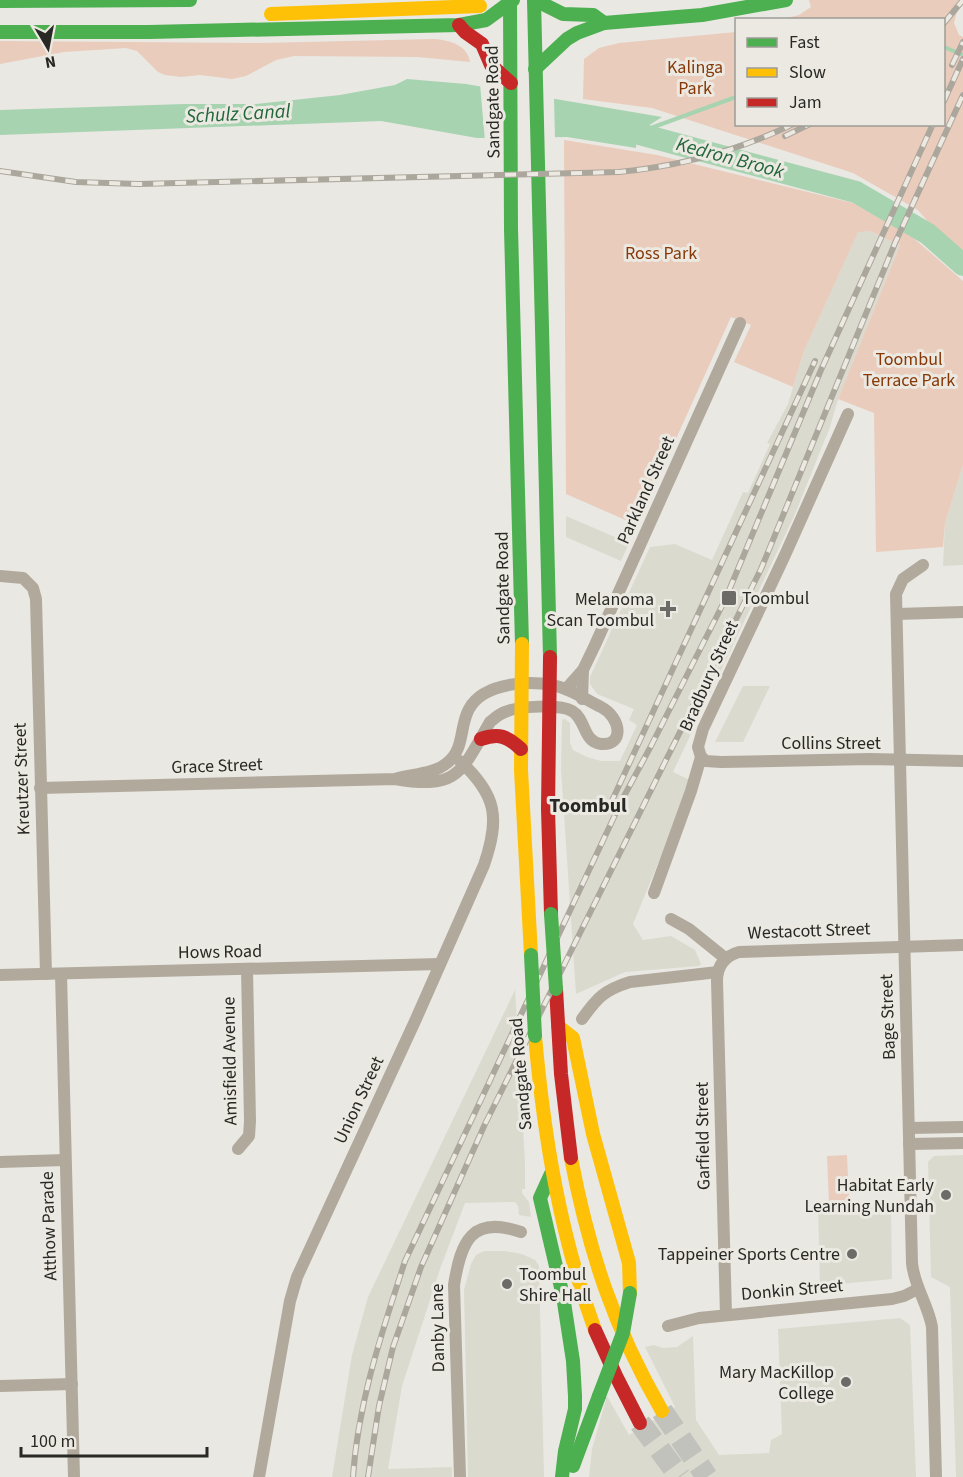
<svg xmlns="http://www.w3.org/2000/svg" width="963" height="1477" viewBox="0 0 963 1477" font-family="'Source Sans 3',sans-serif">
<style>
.built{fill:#dbdacf}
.green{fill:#eaccbc}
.water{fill:#a7d3b1}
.pier{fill:#e9e8e3}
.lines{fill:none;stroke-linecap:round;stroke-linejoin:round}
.stream{stroke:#a7d3b1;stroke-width:4}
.river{stroke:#a7d3b1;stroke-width:22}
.highway-tunnel{stroke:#c2c2bd;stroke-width:22;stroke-dasharray:22 11;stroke-linecap:butt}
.street{stroke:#b2a99d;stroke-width:12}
.fast{stroke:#4caf50;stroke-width:14}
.slow{stroke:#ffc107;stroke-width:14}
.jam{stroke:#c62828;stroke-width:14}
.rail-casing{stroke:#aca79d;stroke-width:6}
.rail{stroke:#ebe9e1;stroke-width:4;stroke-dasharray:11;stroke-linecap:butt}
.fast-bridge{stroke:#4caf50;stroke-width:14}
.poi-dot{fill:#6c6b68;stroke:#ebe9e1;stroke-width:2}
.labels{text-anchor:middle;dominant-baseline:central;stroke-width:6;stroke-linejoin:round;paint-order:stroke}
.park-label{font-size:18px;fill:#873806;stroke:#ebe9e1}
.street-label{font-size:18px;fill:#282825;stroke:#ebe9e1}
.poi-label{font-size:18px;fill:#282825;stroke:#ebe9e1;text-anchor:end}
.water-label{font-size:20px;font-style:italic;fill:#22663b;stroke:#ebe9e1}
.neighbourhood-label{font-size:20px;font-weight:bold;fill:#282825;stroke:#ebe9e1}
</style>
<rect width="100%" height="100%" fill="#e9e8e3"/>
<g class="built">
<polygon points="858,231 870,231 900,245 838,399 830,427 795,514 673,772 692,781 633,924 643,940 671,936 695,950 701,964 699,966 625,972 576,994 561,769 562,720 565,719 570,723 570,743 573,750 587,757 601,761 620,761 637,725 629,720 634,709 597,694 590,684 590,677 650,547 675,544 712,560 743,492 748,493 770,444 767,443 788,404 804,351"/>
<polygon points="963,465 963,565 943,566 945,523"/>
<polygon points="566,516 629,543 621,561 566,537"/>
<polygon points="743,686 770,686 743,742 715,742"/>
<polygon points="515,990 525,1162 525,1189 522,1189 522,1193 529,1202 531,1217 519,1215 518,1206 515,1202 465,1203 440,1269 402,1386 388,1469 452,1467 452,1477 332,1477 352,1355 368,1297"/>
<polygon points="963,1155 963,1477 956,1477 950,1287 931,1277 928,1162 934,1156"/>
<polygon points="891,1204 892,1279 820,1286 818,1207"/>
<polygon points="484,1251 505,1251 522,1254 535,1260 539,1266 544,1477 468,1477 464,1290 471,1264 476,1255"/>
<polygon points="900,1318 910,1325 916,1477 589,1477 592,1449 607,1396 629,1435 675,1407 645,1347 654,1345 663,1348 677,1347 693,1336 696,1420 719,1455 769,1453 771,1440 782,1434 778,1329"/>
</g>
<g class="green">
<polygon points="809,0 960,0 954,23 959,35 963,37 963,255 946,243 918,210 853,173 652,108 583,99 584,59 599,48 619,43 736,32 736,124 944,124 944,20 783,19 799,15 811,7"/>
<path d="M434,39C449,40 468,45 470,62L418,57L294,56L276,60L246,76L232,79L200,75L181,77L165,75L158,72L137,51L126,48L64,52L0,64V41L261,43Z"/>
<polygon points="564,140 657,155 853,203 910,235 963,281 963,465 945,523 943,547 876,552 874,413 838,399 900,245 870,231 858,232 804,351 793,387 734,362 751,325 731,317 637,525 566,494"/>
<polygon points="847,1155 849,1201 829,1203 827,1156"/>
</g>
<polygon class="water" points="407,79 466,84 662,117 637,133 636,148 567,137 477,138 381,121 0,135 0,110 184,104 256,104 340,95 395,85"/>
<polygon class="pier" points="480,84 554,97 555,140 485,141"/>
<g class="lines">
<g class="stream">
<polyline points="944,47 963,55"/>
<polyline points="637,133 736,97"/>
</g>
<polyline class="river" points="606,125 856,192 928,234 963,265"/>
<g class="highway-tunnel">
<polyline points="662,1411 707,1477"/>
<polyline points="640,1423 680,1477"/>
</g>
<g class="street">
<path d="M923,565L903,579L896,594L912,1263C914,1286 928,1304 932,1327L936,1477"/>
<polyline points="0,576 23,578 33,588 36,599 46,974"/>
<polyline points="897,614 963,612"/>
<polyline points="566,689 583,670 595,645 740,323"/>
<polyline points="582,699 583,670"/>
<polyline points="701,757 706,761 721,762 870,759 963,761"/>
<path d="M40,788L395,779C459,790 461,772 490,722C495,718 499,714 505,712C518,706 560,704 572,711C586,719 583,742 601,744C625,746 621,717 601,707C590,702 577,693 565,689C539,678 484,681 469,709C459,727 465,749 447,763C434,774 412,774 395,779"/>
<polyline points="654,893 691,791 701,757 698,747 703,729 785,555 848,414"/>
<polyline points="671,919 689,929 725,958"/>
<polyline points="61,974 74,1477"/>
<polyline points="0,975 440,964"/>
<path d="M582,1019C597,998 604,990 630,982L718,972"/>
<polyline points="909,1128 963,1127"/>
<polyline points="909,1144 963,1143"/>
<polyline points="238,1149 249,1136 250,1121 247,969"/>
<polyline points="0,1162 65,1160"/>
<path d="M726,1315L717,981C717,965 725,956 739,952L963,945"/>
<polyline points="668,1326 699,1318 892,1299 904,1296 918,1289"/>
<polyline points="0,1386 72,1384"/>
<path d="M259,1477L290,1301L297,1277L416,1019L484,865C500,818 497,795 460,761"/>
<path d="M460,1477L454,1285C461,1241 472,1215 521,1232"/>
</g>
<g class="fast">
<polyline points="510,0 511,229 522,644"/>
<polyline points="534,0 550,657"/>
<polyline points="535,0 563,14 593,15 604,23"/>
<polyline points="0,1 190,0"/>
<polyline points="0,32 149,32 459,25 486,20 513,0"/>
<polyline points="535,69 567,39 577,33 604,23 702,15 786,0"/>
<polyline points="551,1174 540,1198 563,1296 573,1361 575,1396 575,1409 565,1451 562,1477"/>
<polyline points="573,1466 599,1396"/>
</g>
<g class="slow">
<polyline points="271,14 480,6"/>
<polyline points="522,644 521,770 531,955"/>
<polyline points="558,1026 573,1038 593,1134 629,1263 630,1293"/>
<path d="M535,1036C544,1137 560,1235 595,1330"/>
<path d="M571,1158C589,1252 614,1328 662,1411"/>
</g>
<g class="jam">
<polyline points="459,25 465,32 482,44 491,65 511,83"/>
<polyline points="550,657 548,809 551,914"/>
<path d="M481,739C499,733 507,736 521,749"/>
<polyline points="556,989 561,1074 571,1158"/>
<polyline points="595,1330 616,1376 640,1423"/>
</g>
<g class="rail-casing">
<g id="rail">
<polyline points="944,23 963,0"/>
<polyline points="952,65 963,42"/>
<polyline points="944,101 963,59"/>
<polyline points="785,136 810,124"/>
<path d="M0,171L76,182L139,184L619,172C680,166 738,151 793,124"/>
<polyline points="610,805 815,361"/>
<path d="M353,1477C358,1402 382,1332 405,1261L623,798L651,746L725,600L821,370L933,124"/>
<polyline points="368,1477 379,1406 393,1347 421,1267 485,1124 761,569 895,243 963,95"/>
</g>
</g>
<use href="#rail" class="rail"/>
<g class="fast-bridge">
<polyline points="551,914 556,989"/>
<polyline points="531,955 535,1036"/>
<polyline points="599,1396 623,1333 630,1293"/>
</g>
</g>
<g class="poi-dot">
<rect x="721" y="590" width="16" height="16" rx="3"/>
<path d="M665 600h6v6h6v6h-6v6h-6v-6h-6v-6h6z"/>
<circle cx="946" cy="1195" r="6"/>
<circle cx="852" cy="1254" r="6"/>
<circle cx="507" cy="1284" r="6"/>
<circle cx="846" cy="1382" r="6"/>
</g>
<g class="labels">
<g class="park-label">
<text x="695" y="67">Kalinga<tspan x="695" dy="21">Park</tspan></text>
<text x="661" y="253">Ross Park</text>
<text x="909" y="359">Toombul<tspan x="909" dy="21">Terrace Park</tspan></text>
</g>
<g class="street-label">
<text transform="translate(493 102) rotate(-91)">Sandgate Road</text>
<text transform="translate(646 490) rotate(-66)">Parkland Street</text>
<text transform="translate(503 588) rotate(-91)">Sandgate Road</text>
<text transform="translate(709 676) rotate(-66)">Bradbury Street</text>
<text x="831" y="743">Collins Street</text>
<text transform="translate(217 766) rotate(-2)">Grace Street</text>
<text transform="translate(22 779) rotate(-92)">Kreutzer Street</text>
<text transform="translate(809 931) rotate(-2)">Westacott Street</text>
<text transform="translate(220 952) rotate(-1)">Hows Road</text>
<text transform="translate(888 1017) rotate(-92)">Bage Street</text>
<text transform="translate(230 1061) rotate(-91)">Amisfield Avenue</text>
<text transform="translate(521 1074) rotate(-95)">Sandgate Road</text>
<text transform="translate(359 1100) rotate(-65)">Union Street</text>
<text transform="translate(703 1136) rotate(-91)">Garfield Street</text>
<text transform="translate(49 1226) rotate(-92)">Atthow Parade</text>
<text transform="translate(792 1290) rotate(-5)">Donkin Street</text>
<text transform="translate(438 1328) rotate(-91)">Danby Lane</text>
</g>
<g class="poi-label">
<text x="742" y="598" text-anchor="start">Toombul</text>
<text x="654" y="599">Melanoma<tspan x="654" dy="21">Scan Toombul</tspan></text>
<text x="934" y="1185">Habitat Early<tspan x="934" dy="21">Learning Nundah</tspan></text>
<text x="840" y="1254">Tappeiner Sports Centre</text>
<text x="519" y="1274" text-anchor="start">Toombul<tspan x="519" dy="21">Shire Hall</tspan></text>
<text x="834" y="1372">Mary MacKillop<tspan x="834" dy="21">College</tspan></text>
</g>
<g class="water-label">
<text transform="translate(238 114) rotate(-3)">Schulz Canal</text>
<text transform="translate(730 158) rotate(15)">Kedron Brook</text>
</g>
<g class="neighbourhood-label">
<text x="588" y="806">Toombul</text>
</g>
</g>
<rect x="735" y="18" width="210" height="108" fill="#ebe9e1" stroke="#9d9c96" stroke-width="1.5"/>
<rect x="747" y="38" width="30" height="9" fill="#4caf50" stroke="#9d9c96" stroke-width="1.5"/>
<text x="789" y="48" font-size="18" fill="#282825">Fast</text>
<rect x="747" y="68" width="30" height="9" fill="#ffc107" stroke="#9d9c96" stroke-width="1.5"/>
<text x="789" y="78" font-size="18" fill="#282825">Slow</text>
<rect x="747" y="98" width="30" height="9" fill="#c62828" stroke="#9d9c96" stroke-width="1.5"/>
<text x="789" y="108" font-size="18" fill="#282825">Jam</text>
<g transform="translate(48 48) rotate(170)" stroke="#ebe9e1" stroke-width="4.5" paint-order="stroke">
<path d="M0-4.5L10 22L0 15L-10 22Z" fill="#282825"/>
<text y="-9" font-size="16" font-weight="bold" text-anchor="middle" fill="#282825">N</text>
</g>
<path d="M21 1447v9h186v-9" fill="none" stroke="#282825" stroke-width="3"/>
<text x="30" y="1447" font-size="18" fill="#282825" stroke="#ebe9e1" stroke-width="4.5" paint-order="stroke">100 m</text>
</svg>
